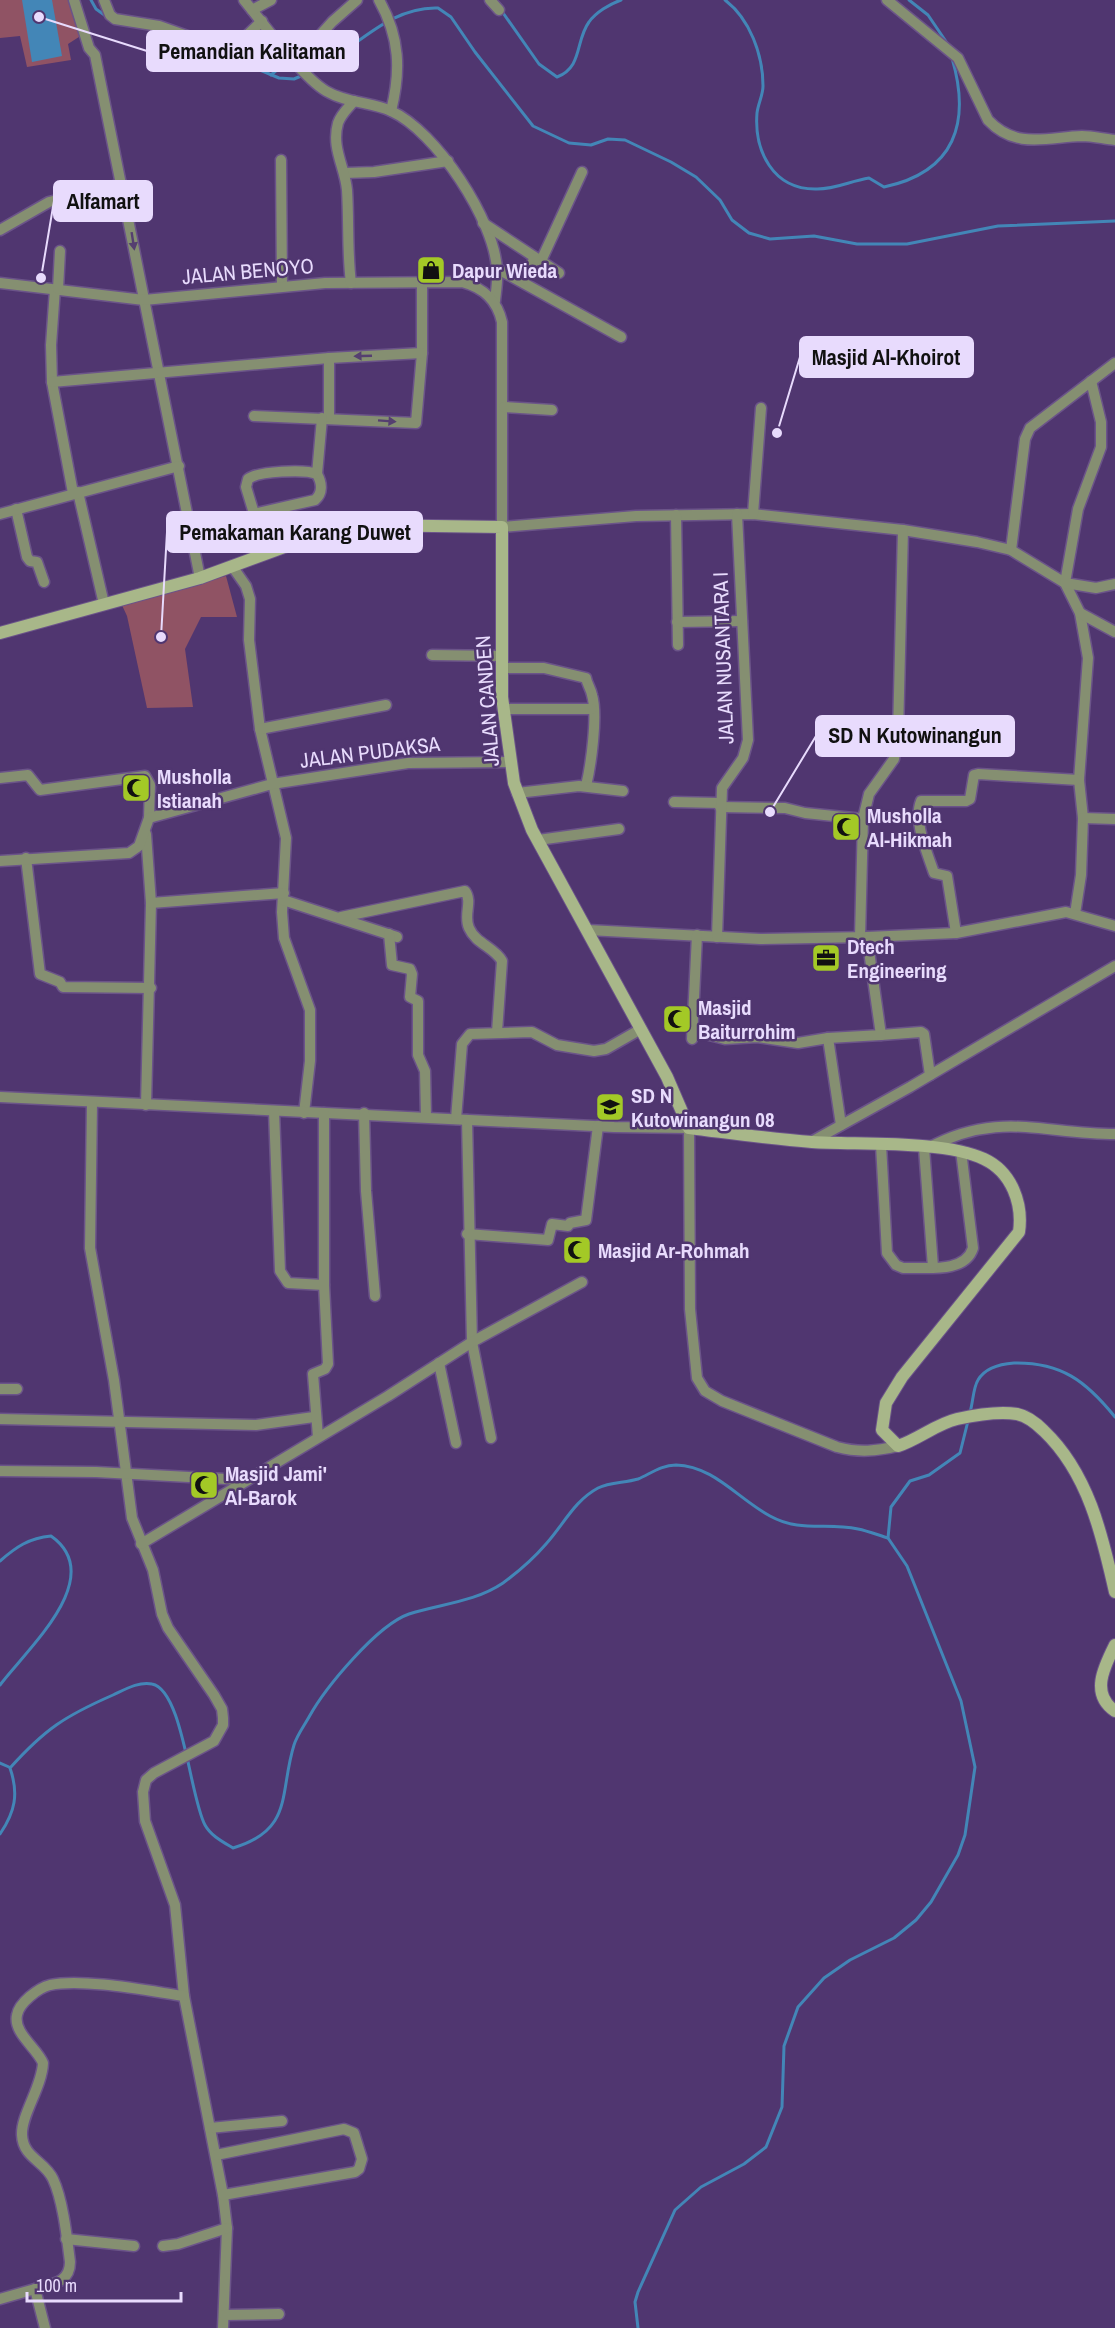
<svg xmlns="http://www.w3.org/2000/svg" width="1115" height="2328" viewBox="0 0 1115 2328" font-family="'Archivo Narrow',sans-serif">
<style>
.green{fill:#905364}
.water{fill:#4386b7}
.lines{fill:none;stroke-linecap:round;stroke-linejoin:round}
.stream{stroke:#4386b7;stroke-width:3}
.street-casing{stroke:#6b5489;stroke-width:13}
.secondary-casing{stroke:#6b5489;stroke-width:14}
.street{stroke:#858f71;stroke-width:10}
.secondary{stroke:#a8b789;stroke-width:12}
.oneway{fill:#553f70}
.labels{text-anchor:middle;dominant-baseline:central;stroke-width:5;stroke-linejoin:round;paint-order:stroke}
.poi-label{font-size:21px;font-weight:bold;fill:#e8dbfd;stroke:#503670;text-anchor:start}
.street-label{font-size:21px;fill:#e8dbfd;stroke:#503670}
.leader{fill:none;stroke:#e8dbfd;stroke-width:2}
.callout-dot{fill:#e8dbfd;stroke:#503670;stroke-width:2}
.callout{fill:#e8dbfd;stroke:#e8dbfd;stroke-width:2}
.callout-label{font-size:22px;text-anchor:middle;font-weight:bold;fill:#111}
</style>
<rect width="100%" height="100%" fill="#503670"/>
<g class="green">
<polygon points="0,0 73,0 82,35 68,44 71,60 27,67 20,36 0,38"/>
<polygon points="226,576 237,617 201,617 185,649 193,707 147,708 127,616 121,603"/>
</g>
<polygon class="water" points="22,0 52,0 62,56 32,62"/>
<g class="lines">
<g class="stream">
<polyline points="91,0 96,9 110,19"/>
<path d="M725,0C750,19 763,55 763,86C763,95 758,104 757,113C754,151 773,189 815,189C834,190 850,181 869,178L884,187C955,172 971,123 952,58"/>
<polyline points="909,0 928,15 947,43"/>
<path d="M501,10L539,64L557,77C583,67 575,41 589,22C596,12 610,4 621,0"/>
<polyline points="187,41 225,60 245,64 279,78 294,79 301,76"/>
<path d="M308,73C352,54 386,6 438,8L451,17L475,52L533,126L569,143L591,145L608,139L625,140L671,162L696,177L720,200L732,220L749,233L770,239L814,236L857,244H907L998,226L1115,221"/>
<polyline points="271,75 299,51"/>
<path d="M970,1412C973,1403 973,1388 978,1380C985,1368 1000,1364 1014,1363C1061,1362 1086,1381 1115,1417"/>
<polyline points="888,1538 891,1507 910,1481 929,1475 960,1453 968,1421"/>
<path d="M0,1561C16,1547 29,1538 51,1536C109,1577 26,1650 0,1685"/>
<polyline points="0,1763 9,1767"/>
<path d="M0,1834C15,1812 19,1794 10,1768C45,1729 65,1716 113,1695C124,1690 139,1681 152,1684C183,1690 190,1798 205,1825C211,1836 223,1842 233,1848C294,1830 279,1793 294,1745C297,1735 304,1726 309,1717C325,1688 377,1625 409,1614C440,1604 475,1602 503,1583C518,1572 534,1558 546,1544C564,1524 574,1501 598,1488C610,1482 625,1483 638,1479C650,1474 661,1465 676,1465C714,1466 738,1499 770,1516C801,1533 826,1522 858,1529C868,1531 878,1535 888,1538L907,1566L961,1701L975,1767L965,1835L958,1855L931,1902L916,1920L894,1938L850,1960L824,1978L798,2007L784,2046L782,2107L766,2147L744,2164L701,2187L675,2210L638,2292L635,2302L638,2328"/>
</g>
<g class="street-casing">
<g id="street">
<polyline points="74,0 89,48 95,55 200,578"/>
<polyline points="104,0 110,15 115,19 159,26 221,48 239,43 262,21"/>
<path d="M244,0C263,23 302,77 326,91C346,103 371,102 391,111C436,131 495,221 497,270C498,280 496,291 495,301"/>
<path d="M379,0C400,37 401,71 391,111"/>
<polyline points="490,0 499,10"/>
<path d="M887,0L958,58L988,120C1016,150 1048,137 1082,136C1093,136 1104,139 1115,140"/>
<polyline points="252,10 271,0"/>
<polyline points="296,62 332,22 357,0"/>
<polyline points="281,160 282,286"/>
<polyline points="345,173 374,172 448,161"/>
<polyline points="483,223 559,273"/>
<polyline points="0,230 49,202 122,184"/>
<polyline points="541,261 582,172"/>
<polyline points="498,269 621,337"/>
<polyline points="522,281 535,258"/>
<path d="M0,283L144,300L325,283L462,282C484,288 497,300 502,322V527L636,516L753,514L903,530L977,542L1011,550L1065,583L1080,613L1088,658L1079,780L1083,818L1081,875L1075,914"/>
<path d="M351,283C347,252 349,221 347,190C345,167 331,148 338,123C341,114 348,108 354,101"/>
<polyline points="55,289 51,345 52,382 73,493"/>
<polyline points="58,289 60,251"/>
<polyline points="1091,381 1101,422 1101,447 1078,509 1065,583 1096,588 1115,584"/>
<polyline points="52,382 329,358"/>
<polyline points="504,407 552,410"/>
<polyline points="254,416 416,423 422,353 422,282"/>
<polyline points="329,417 329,358 422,353"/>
<polyline points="78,492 104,604"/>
<polyline points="16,509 27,557 30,561 37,562 44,582"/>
<polyline points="0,514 179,466"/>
<path d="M253,514L315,500C323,493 322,483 317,474"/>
<polyline points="753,514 761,408"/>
<polyline points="676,515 678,645"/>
<polyline points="1011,550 1025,439 1030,428 1115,363"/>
<path d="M266,553L246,487L248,479C258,471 305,469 317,474L322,418"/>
<polyline points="232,566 246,586 250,599 249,640 260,729 286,838 282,912 284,938 310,1010 310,1061 304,1113"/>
<polyline points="1080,613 1115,632"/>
<polyline points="677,622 742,621"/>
<polyline points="432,655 502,656"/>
<path d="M502,668H544L586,678C587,684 591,689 592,695C598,715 591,765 586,786"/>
<polyline points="503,709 592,709"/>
<polyline points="260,729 386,705"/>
<polyline points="0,778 28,775 40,790 145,776 150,785 149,818"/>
<polyline points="517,793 579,786 623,791"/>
<polyline points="674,802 720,803"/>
<polyline points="720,807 785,808 805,813 863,819"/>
<polyline points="1083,818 1115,819"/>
<polyline points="146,834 151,903 146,1105"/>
<polyline points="538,840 619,829"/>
<polyline points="26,858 40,974 60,982 63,987 151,988"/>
<polyline points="0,861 129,853 139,846 149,818 272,784 382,767 408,763 509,762"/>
<polyline points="283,900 397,937"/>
<polyline points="151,903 284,893"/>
<path d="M341,917L465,891C473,902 463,915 469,928C476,944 494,947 502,961L497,1032"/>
<polyline points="588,930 760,939 867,937 956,933 1066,912 1115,926"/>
<path d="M956,933L947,876L934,873C927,852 913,821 921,801H966L970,799L974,775L978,774L1079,780"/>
<polyline points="389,934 392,965 410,969 412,974 410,997 418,1001 418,1055 425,1071 426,1117"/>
<polyline points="717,937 722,788 743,758 748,740 737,514"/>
<polyline points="860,937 863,819 869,794 894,759 898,734 903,530"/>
<polyline points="693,1031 725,1039 757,1037 798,1043 828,1038"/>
<polyline points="881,1035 921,1032 924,1034 930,1075"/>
<polyline points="692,1039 697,935"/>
<path d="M0,1097L614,1127L689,1128L690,1309L697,1378L705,1391L722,1401L837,1447C860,1453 876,1451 898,1446"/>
<polyline points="92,1103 90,1248 114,1380 132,1518 153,1570 162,1614 168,1628 214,1695 222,1709 223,1718 223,1725 214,1741 154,1773 146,1780 143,1792 145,1821 175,1905 184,1996 223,2195 227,2228 223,2328"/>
<polyline points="274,1111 280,1271 288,1283 324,1285"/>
<polyline points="364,1113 366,1191 375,1296"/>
<polyline points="456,1119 462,1044 470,1034 532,1032 557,1045 594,1051 606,1049 641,1029"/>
<polyline points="467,1120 472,1342 491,1438"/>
<polyline points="841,1125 828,1038 881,1035 867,937"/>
<polyline points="811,1142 910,1087 1115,966"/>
<path d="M881,1145L887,1253L896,1265L903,1268C925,1267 965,1274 973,1248L961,1151"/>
<polyline points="924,1148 933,1267"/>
<path d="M928,1148C998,1110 1043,1134 1115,1134"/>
<polyline points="467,1234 548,1240 552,1224 568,1226 570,1223 586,1220 598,1126"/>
<polyline points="439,1363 456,1443"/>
<polyline points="0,1389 17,1389"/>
<polyline points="0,1419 256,1425 314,1417"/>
<polyline points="318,1437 313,1374 325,1369 328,1364 324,1285 324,1113"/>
<polyline points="0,1471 96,1472 245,1480"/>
<polyline points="141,1544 388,1396 472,1342 582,1282"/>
<polyline points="210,2128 282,2121"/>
<polyline points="216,2155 344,2129 354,2133 362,2159 359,2169 355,2172 223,2195"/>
<polyline points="66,2239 134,2246"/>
<polyline points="163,2246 178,2244 227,2228"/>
<polyline points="0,2299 35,2289"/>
<polyline points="224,2315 279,2314"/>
<path d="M45,2328L35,2289C52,2284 70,2283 70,2262C67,2238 63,2200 53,2179C45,2161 23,2158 22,2135C21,2115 42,2087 43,2063C37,2048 13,2033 17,2015C19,2003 38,1988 50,1985C83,1978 149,1991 184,1996"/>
</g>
</g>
<g class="secondary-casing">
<g id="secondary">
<path d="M0,633L200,578L336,528L365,525L502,527V697L514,783L532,830L667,1077L689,1128C730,1133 771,1139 812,1142C859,1145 944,1140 984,1159C1012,1172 1023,1204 1019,1232L902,1377L886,1403L882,1430L898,1446C919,1439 936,1424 957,1419C975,1415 999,1411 1017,1414C1027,1416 1036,1423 1044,1431C1088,1473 1102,1534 1115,1592"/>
<path d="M1115,1645C1104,1667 1090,1694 1115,1711"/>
</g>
</g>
<use href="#street" class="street"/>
<use href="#secondary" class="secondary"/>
</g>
<defs><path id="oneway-solid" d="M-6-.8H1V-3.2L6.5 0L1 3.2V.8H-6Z" transform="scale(1.5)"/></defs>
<g class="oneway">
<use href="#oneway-solid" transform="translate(133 241) rotate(81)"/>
<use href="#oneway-solid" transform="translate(363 356) rotate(178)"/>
<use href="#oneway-solid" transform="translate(387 421) rotate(4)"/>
</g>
<defs>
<g id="shop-square" transform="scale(1.5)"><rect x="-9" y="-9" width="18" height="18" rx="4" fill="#a3c926" stroke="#503670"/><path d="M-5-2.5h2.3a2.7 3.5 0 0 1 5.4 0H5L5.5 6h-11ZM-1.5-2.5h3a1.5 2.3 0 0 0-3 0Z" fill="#111"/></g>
<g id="mosque-square" transform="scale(1.5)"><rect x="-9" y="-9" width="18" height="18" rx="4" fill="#a3c926" stroke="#503670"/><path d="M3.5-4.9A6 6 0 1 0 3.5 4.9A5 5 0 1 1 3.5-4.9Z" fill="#111"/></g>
<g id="office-square" transform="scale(1.5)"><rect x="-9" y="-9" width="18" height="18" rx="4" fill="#a3c926" stroke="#503670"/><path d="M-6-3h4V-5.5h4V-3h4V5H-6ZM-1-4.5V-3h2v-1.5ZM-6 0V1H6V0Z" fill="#111"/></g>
<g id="school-square" transform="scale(1.5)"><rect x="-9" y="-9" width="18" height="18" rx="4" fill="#a3c926" stroke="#503670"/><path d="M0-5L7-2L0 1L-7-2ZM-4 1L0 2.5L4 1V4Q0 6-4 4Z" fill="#111"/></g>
</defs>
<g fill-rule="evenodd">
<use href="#shop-square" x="431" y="270"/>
<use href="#mosque-square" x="136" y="788"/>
<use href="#mosque-square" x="846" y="827"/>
<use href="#office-square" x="826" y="958"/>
<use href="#mosque-square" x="677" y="1019"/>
<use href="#school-square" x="610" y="1107"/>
<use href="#mosque-square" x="577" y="1250"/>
<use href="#mosque-square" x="204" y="1485"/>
</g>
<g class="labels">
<g class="poi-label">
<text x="452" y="270">Dapur Wieda</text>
<text x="157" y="776">Musholla<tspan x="157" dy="24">Istianah</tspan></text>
<text x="867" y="815">Musholla<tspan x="867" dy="24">Al-Hikmah</tspan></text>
<text x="847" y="946">Dtech<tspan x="847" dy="24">Engineering</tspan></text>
<text x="698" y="1007">Masjid<tspan x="698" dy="24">Baiturrohim</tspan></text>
<text x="631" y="1095">SD N<tspan x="631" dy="24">Kutowinangun 08</tspan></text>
<text x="598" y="1250">Masjid Ar-Rohmah</text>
<text x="225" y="1473">Masjid Jami'<tspan x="225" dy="24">Al-Barok</tspan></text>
</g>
<g class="street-label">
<text transform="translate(248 271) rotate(-5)">JALAN BENOYO</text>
<text transform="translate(723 658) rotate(-92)">JALAN NUSANTARA I</text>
<text transform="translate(487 701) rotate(-94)">JALAN CANDEN</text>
<text transform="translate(370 752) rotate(-7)">JALAN PUDAKSA</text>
</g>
</g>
<path class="leader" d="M39 17L147 51M41 278L54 201M777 433L800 357M161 637L167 532M770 812L816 736"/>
<g class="callout-dot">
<circle cx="39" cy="17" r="6"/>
<circle cx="41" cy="278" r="6"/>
<circle cx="777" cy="433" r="6"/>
<circle cx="161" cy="637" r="6"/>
<circle cx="770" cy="812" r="6"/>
</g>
<g class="callout">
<rect x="147" y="31" width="211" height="40" rx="6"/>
<rect x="54" y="181" width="98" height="40" rx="6"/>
<rect x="800" y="337" width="173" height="40" rx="6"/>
<rect x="167" y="512" width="255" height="40" rx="6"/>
<rect x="816" y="716" width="198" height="40" rx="6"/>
</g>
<g class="callout-label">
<text x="252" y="59">Pemandian Kalitaman</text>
<text x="103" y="209">Alfamart</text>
<text x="886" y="365">Masjid Al-Khoirot</text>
<text x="295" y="540">Pemakaman Karang Duwet</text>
<text x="915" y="743">SD N Kutowinangun</text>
</g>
<path d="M27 2292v9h154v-9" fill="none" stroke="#e8dbfd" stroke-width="3"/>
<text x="36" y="2292" font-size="18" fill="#e8dbfd" stroke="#503670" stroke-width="4.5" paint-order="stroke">100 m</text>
</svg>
